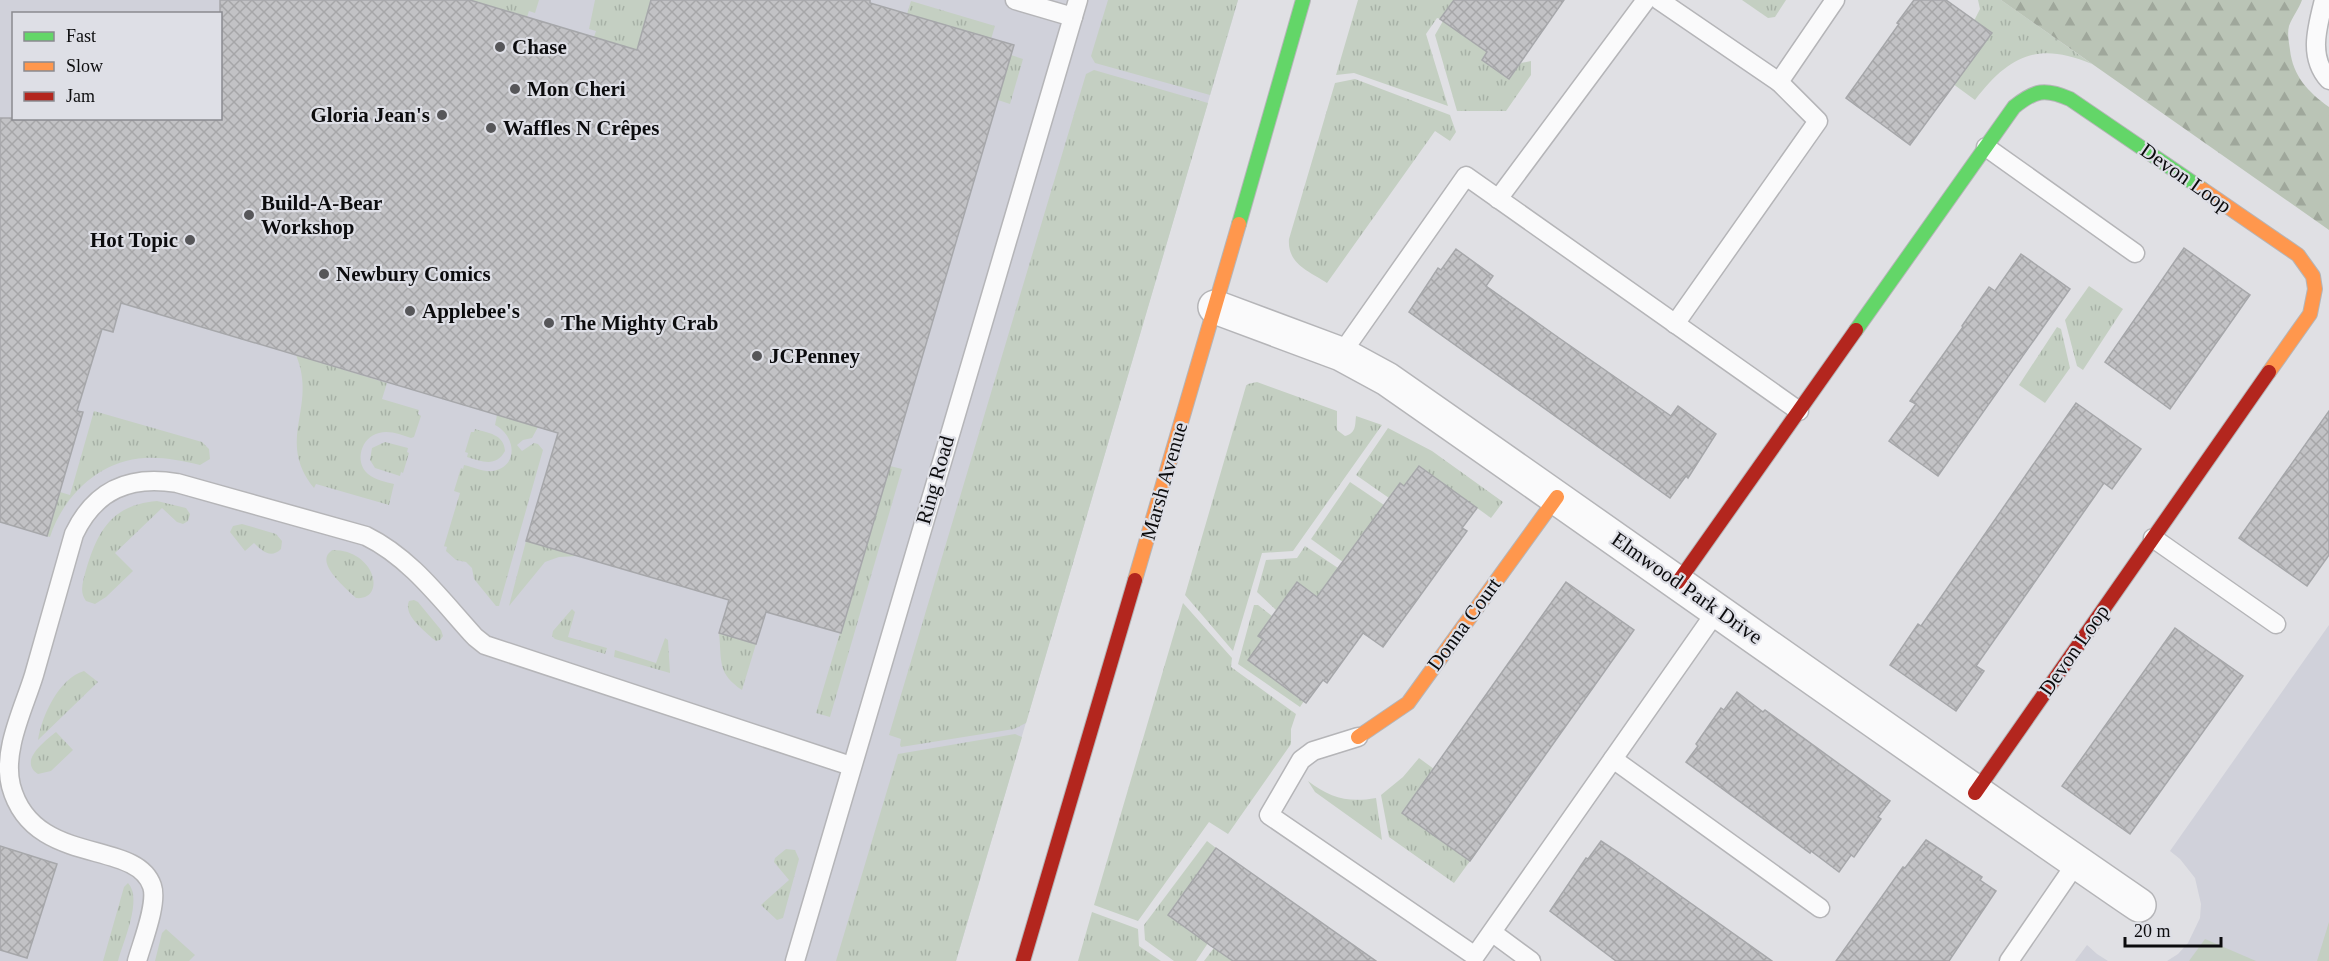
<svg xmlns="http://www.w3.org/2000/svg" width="2329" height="961" viewBox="0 0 2329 961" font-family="Georgia,serif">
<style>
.built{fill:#d0d1da;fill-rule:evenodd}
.grass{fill:url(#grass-tufts)}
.forest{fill:url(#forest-firs)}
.park{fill:#c4cfc2}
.building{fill:url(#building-cross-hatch);stroke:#a6a7aa;stroke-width:1.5}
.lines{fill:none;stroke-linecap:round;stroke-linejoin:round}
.lane-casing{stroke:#b5b5b8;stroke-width:21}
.street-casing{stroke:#b5b5b8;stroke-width:36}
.fast-casing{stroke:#b5b5b8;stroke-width:16}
.slow-casing{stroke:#b5b5b8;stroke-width:16}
.jam-casing{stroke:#b5b5b8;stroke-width:16}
.lane{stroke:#fafafb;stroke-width:18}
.street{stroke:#fafafb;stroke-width:33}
.fast{stroke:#63d668;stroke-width:14}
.slow{stroke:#ff974d;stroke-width:14}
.jam{stroke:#b3261e;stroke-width:14}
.poi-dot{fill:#565659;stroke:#dedfe6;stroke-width:2}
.labels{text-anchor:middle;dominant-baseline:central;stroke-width:4.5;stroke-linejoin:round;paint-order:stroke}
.poi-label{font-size:21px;font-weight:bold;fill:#0c0c0e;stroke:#dedfe6;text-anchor:start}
.street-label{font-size:21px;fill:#0c0c0e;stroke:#dedfe6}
</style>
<defs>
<pattern id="grass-tufts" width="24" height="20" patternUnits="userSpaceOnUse" patternTransform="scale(1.5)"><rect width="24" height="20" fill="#c4cfc2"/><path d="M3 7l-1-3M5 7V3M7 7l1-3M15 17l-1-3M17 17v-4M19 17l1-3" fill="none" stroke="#a7b1a6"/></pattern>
<pattern id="forest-firs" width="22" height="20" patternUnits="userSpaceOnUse" patternTransform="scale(1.5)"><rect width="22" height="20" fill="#bac4b6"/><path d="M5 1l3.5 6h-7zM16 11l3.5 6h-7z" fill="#9fa79b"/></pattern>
<pattern id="building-cross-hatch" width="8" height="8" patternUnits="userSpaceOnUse" patternTransform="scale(1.5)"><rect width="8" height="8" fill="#c2c2c5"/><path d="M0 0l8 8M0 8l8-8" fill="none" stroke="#a6a6a8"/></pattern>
</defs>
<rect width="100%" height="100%" fill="#e0e0e4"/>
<g class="built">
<path d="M0,0H1238L956,961H0ZM14,14H220V118H14Z"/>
<polygon points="2329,625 2329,961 2167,961 2178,954 2188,943 2200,918 2201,904 2195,878 2180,859 2170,851"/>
<polygon points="2087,945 2097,954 2108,961 2075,961"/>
</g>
<g class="grass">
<polygon points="470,0 539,0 535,13 529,11 527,17"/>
<polygon points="595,0 651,0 637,50 594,37 596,31 589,29"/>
<polygon points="1108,0 1238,0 1210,95 1095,63 1091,56"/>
<polygon points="1358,0 1454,0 1441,19 1437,18 1426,34 1448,106 1354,73 1336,75"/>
<polygon points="1742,0 1786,0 1775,17 1768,18"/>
<path d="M1978,0H2001L2092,64C2037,41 2009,56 1975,100L1945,78L1980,9Z"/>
<polygon points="911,1 995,26 991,39 907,14"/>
<polygon points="1443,21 1487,52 1482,60 1509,79 1521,63 1531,61 1531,75 1506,111 1457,111 1435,35"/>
<polygon points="1011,55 1023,59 1010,104 998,100"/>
<polygon points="1094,70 1208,103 1026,723 1014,729 901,747 900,745 901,739 889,735 1086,74"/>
<path d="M1355,79L1450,115L1456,132L1450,141L1435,131L1327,283C1309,271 1287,264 1289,239L1335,83Z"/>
<polygon points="2089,286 2123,309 2083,370 2077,366 2065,320"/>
<polygon points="2057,327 2061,329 2070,368 2045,403 2019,385"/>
<path d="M296,355L387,383L382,399L419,410L418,414L421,416L414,437L411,438C401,435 390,430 379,433C361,437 354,462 368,474C375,480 386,482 394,484L389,505L316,484L314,488C275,439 318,408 296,355Z"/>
<path d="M1257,382L1337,411V430L1345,436C1356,433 1355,426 1356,416L1382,425L1293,551L1262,553L1233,651L1185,595L1246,386L1248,384Z"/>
<path d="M94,411L202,442L209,449L210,459L200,465C182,461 164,457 145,458C100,460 63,496 50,537L47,536L60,492L70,495Z"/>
<path d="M497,415L538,427L532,438L523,440L517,445L522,451L534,443L538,444L543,450L499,606H496L474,579L472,568L466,562L456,560L446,551L447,547L444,546L460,493L454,491L461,468L463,469L464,465C473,467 483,472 493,471C519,466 516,436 495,425Z"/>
<polygon points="1388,428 1432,451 1503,502 1491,518 1419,466 1404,486 1400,483 1389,498 1356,475"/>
<path d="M475,429C488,433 504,434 505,451C496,468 481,461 467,457L468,453L465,452L471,432H474Z"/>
<polygon points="385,442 408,448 407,452 409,453 403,473 401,472 400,476 375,468 370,460 372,448"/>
<polygon points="890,466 902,469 830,717 816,713"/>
<polygon points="1350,482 1384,505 1343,562 1311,539"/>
<path d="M157,501L186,508L190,514L188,521L183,524L177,522L162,508L115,553L133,571L106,597L95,604L86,601C79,592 83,581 86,570C98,530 112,505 157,501Z"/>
<path d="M242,524L276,534L282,541L281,549C271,559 262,551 254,543L245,551L230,532L233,526Z"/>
<polygon points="526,541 577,556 559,557 545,562 509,606"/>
<polygon points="1305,546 1338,568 1317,597 1297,582 1276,610 1257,592 1266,560 1297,558"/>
<path d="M333,550C376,550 387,601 356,598C347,589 312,561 333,550Z"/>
<path d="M414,600L418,602L441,630L443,636L440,640L436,641L432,638C423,629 403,615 409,601Z"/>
<polygon points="1183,603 1232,658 1231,667 1296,714 1291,729 1291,744 1228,834 1209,822 1138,921 1094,905"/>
<polygon points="1254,605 1258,605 1272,616 1258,636 1263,639 1248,660 1304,701 1300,707 1238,664"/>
<polygon points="572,609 575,612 568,637 607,648 605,654 555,639 552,636 553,631"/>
<path d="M719,633L756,644L742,690C717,673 722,662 719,633Z"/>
<polygon points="665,638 668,640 670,673 614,657 615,650 656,663"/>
<path d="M84,671L98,682L38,740C41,717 59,678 84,671Z"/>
<path d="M56,732L73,750L51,771L38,774C18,761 45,741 56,732Z"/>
<polygon points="1015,734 1022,737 956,961 836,961 898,754"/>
<polygon points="1419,758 1434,769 1402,813 1470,861 1454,883 1389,837 1381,795 1403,777"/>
<path d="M1308,781C1330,798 1348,803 1376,798L1382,840L1315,792Z"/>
<polygon points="1207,841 1216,848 1168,915 1208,943 1196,961 1174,961 1145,940 1144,925"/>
<polygon points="786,849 795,850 799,859 783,918 777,920 761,905 789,880 774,862 775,858"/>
<path d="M128,883C143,899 123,942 118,961H103L124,887Z"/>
<polygon points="1092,912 1138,929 1139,946 1161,961 1078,961"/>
<polygon points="166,929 195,955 189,961 155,961 162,933"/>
<polygon points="1214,948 1233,961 1204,961"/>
</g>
<path class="forest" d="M2001,0H2302C2299,9 2292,17 2289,26C2287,34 2289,42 2290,50C2293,76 2308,92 2329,107V230Z"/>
<g class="park">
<polygon points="2329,922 2329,961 2317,961"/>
<polygon points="2205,939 2256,961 2189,961"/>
</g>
<g class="building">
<polygon points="220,0 470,0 637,50 651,0 870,0 870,3 1014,45 841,633 766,612 756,644 719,633 729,600 526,541 558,433 121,303 113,332 102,329 77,411 83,412 47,536 0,522 0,118 220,118"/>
<polygon points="1454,0 1564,0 1509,79 1482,60 1487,52 1440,19"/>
<polygon points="1914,0 1946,0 1992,33 1910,145 1846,98 1899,24 1897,23"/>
<polygon points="2184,248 2250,295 2170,409 2105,362"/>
<polygon points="1456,249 1493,276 1486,286 1559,338 1671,416 1678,406 1716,434 1688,478 1686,476 1670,498 1409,312 1438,268 1441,270"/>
<polygon points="2021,254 2070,289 1938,476 1889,441 1916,404 1910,401 1963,327 1962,326 1989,287 1995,291"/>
<polygon points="2076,403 2141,449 2112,489 2104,483 1976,666 1984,671 1956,711 1890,665 1918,624 1921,626"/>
<polygon points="2329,411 2329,555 2307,586 2239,538"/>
<polygon points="1419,466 1477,508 1462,528 1467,531 1383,647 1363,633 1327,683 1323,680 1306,703 1248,660 1263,639 1258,636 1297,582 1317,597 1400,483 1404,486"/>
<polygon points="1566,582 1634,630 1470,861 1402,813"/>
<polygon points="2175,628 2243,676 2130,834 2062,786"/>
<polygon points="1737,692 1763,712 1765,710 1890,801 1878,817 1881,819 1854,857 1851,855 1839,872 1811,851 1810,853 1686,762 1698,746 1696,744 1721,708 1724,710"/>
<polygon points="1926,840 1982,877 1980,880 1996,891 1949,961 1836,961 1903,867 1905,868"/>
<polygon points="1601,841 1630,860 1772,961 1616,961 1550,911 1586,858 1588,859"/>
<polygon points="0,846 57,864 27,958 0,950"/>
<polygon points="1216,848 1376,961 1233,961 1211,946 1168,915"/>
</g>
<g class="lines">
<g class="lane-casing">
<g id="lane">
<polyline points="1015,0 1073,17"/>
<polyline points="1659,0 1779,82"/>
<path d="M2324,0C2317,28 2308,57 2329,80"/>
<polyline points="1986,147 2135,253"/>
<polyline points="1498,199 1646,0"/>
<polyline points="1675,324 1818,121 1779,82 1835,0"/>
<polyline points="1341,354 1466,176 1799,411"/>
<polyline points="2153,538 2276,624"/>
<polyline points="1358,737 1313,751 1301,760 1269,815 1475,956 1718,609"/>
<polyline points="1613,759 1820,908"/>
<polyline points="1493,933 1531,961"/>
<path d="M137,961C142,943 158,903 152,886C136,838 33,868 11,786C2,750 24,708 34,675C47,628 61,581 74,534C95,490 130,475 177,483L366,536C411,558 442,601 475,637L485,645L851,766"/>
<polyline points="795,961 1078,0"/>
<polyline points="2009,961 2077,862"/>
</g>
</g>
<g class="street-casing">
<path id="street" d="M1215,307L1341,354L1387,379C1638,554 1887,732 2139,905"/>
</g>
<g class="fast-casing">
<g id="fast">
<polyline points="1239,224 1303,0"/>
<path d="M1856,330L2014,107C2035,90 2045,88 2070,99L2202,189"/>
</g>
</g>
<g class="slow-casing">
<g id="slow">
<polyline points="2202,189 2298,255 2313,276 2315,289 2310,314 2269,372"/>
<polyline points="1135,580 1239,224"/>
<polyline points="1358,737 1408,703 1557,497"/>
</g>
</g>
<g class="jam-casing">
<g id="jam">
<polyline points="1678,582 1856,330"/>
<polyline points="1975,793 2269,372"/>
<polyline points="1023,961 1135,580"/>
</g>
</g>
<use href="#lane" class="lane"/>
<use href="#street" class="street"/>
<use href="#fast" class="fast"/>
<use href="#slow" class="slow"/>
<use href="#jam" class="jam"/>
</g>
<g class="poi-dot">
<circle cx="500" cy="47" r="6"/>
<circle cx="515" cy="89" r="6"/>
<circle cx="442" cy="115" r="6"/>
<circle cx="491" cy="128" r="6"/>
<circle cx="249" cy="215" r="6"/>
<circle cx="190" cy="240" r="6"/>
<circle cx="324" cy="274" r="6"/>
<circle cx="410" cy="311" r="6"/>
<circle cx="549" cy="323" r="6"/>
<circle cx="757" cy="356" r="6"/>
</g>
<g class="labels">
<g class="poi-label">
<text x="512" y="47">Chase</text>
<text x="527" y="89">Mon Cheri</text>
<text x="430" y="115" text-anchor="end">Gloria Jean's</text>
<text x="503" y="128">Waffles N Crȇpes</text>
<text x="261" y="203">Build-A-Bear<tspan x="261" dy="24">Workshop</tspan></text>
<text x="178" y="240" text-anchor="end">Hot Topic</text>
<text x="336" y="274">Newbury Comics</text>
<text x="422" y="311">Applebee's</text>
<text x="561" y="323">The Mighty Crab</text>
<text x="769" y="356">JCPenney</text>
</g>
<g class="street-label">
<text transform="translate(2186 178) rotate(35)">Devon Loop</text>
<text transform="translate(935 480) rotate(-74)">Ring Road</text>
<text transform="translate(1164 481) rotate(-74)">Marsh Avenue</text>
<text transform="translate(1687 588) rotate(35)">Elmwood Park Drive</text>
<text transform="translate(1464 624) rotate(-54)">Donna Court</text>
<text transform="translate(2074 650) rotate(-55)">Devon Loop</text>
</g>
</g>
<rect x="12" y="12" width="210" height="108" fill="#dedfe6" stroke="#8a8b90" stroke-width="1.5"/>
<rect x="24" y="32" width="30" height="9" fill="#63d668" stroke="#8a8b90" stroke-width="1.5"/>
<text x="66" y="42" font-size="18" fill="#0c0c0e">Fast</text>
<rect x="24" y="62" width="30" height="9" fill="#ff974d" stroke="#8a8b90" stroke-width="1.5"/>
<text x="66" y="72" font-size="18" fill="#0c0c0e">Slow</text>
<rect x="24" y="92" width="30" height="9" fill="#b3261e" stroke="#8a8b90" stroke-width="1.5"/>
<text x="66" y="102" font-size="18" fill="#0c0c0e">Jam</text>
<path d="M2125 937v9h96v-9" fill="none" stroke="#0c0c0e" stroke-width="3"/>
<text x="2134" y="937" font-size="18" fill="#0c0c0e" stroke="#dedfe6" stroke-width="4.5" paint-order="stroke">20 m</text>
</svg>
